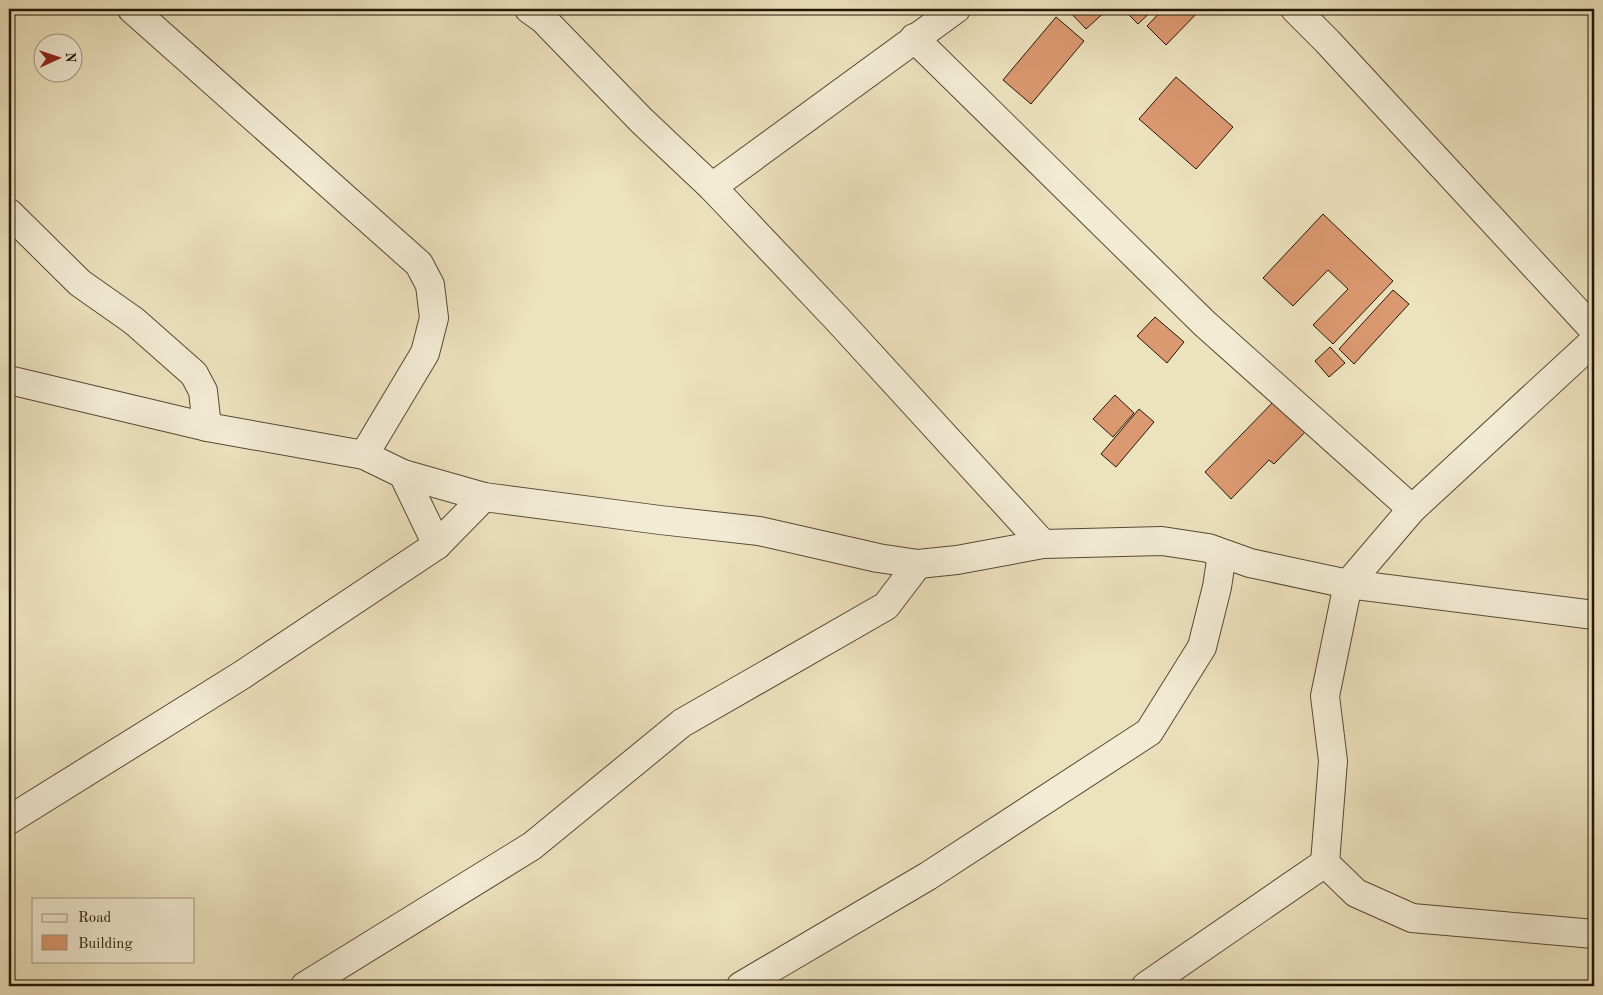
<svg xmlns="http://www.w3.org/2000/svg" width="1603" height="995" viewBox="0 0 1603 995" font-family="'Old Standard TT',serif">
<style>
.building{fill:#db9971;stroke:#231605}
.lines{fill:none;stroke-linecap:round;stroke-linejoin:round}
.minor-casing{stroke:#564933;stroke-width:30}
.minor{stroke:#f3ecd5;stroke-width:28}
</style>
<rect width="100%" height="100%" fill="#ede2be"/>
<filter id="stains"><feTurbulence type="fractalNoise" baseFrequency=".004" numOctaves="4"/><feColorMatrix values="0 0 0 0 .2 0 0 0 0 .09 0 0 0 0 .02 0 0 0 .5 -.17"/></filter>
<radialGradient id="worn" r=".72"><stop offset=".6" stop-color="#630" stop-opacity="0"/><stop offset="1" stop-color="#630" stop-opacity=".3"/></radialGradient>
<g class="building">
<polygon points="1067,9 1108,9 1086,29"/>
<polygon points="1123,9 1154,9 1138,24"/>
<polygon points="1163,9 1201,9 1166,45 1147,26"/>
<polygon points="1056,17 1084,41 1031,104 1003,80"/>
<polygon points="1176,77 1233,127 1196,169 1139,119"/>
<polygon points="1323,214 1393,281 1333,344 1313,325 1348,289 1328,270 1293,306 1263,278"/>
<polygon points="1393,290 1409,304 1354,364 1339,349"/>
<polygon points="1155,317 1184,342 1167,363 1137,336"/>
<polygon points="1330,347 1345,363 1329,377 1315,361"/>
<polygon points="1115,395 1134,413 1113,437 1093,419"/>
<polygon points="1278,397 1309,428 1274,464 1269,460 1231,499 1205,472"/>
<polygon points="1139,409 1154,422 1116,467 1101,454"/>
</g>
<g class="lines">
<g class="minor-casing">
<g id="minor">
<polyline points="132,9 419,264 430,285 434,318 425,353 364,455"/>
<polyline points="529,9 543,19 642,121 712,187 840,322 1043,544 1162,541 1208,548 1250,563 1348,584 1594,615"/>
<polyline points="1295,9 1327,41 1594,330"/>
<polyline points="914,38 1204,323 1412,509"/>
<polyline points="712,187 956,9"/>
<polyline points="9,213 80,283 134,321 194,374 203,391 207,427"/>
<polyline points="1594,341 1412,509 1348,584 1325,696 1333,761 1325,863 1356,893 1412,918 1594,934"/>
<polyline points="9,380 207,427 364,455 403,474 484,497 660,520 759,531 878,558 918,564 957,560 1043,544"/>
<polyline points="403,474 437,545"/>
<polyline points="9,820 242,675 437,545 484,497"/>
<polyline points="305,986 532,846 682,723 886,606 918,564"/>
<polyline points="741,986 928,876 1149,732 1202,647 1217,587 1222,554"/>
<polyline points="1146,986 1325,863"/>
</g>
</g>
<use href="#minor" class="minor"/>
</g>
<rect width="1603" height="995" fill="none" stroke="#ede2be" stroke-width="30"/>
<rect x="10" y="10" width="1583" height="975" fill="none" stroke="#231605" stroke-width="2.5"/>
<rect x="15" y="15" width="1573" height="965" fill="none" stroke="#231605"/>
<rect x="32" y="898" width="162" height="65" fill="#f3ecd5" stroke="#a09682"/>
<rect x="42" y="914" width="25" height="8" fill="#f3ecd5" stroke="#a09682"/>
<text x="78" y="922" font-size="15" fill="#231605">Road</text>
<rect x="42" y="935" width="25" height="15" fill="#db9971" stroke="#a09682"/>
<text x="78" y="948" font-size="15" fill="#231605">Building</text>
<g transform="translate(58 58) rotate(87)"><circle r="24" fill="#f3ecd5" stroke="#a09682"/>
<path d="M0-4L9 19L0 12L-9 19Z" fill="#8f2418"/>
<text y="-8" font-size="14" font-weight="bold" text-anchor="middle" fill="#231605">N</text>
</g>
<rect width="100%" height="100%" filter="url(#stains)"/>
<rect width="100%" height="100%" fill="url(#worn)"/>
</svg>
